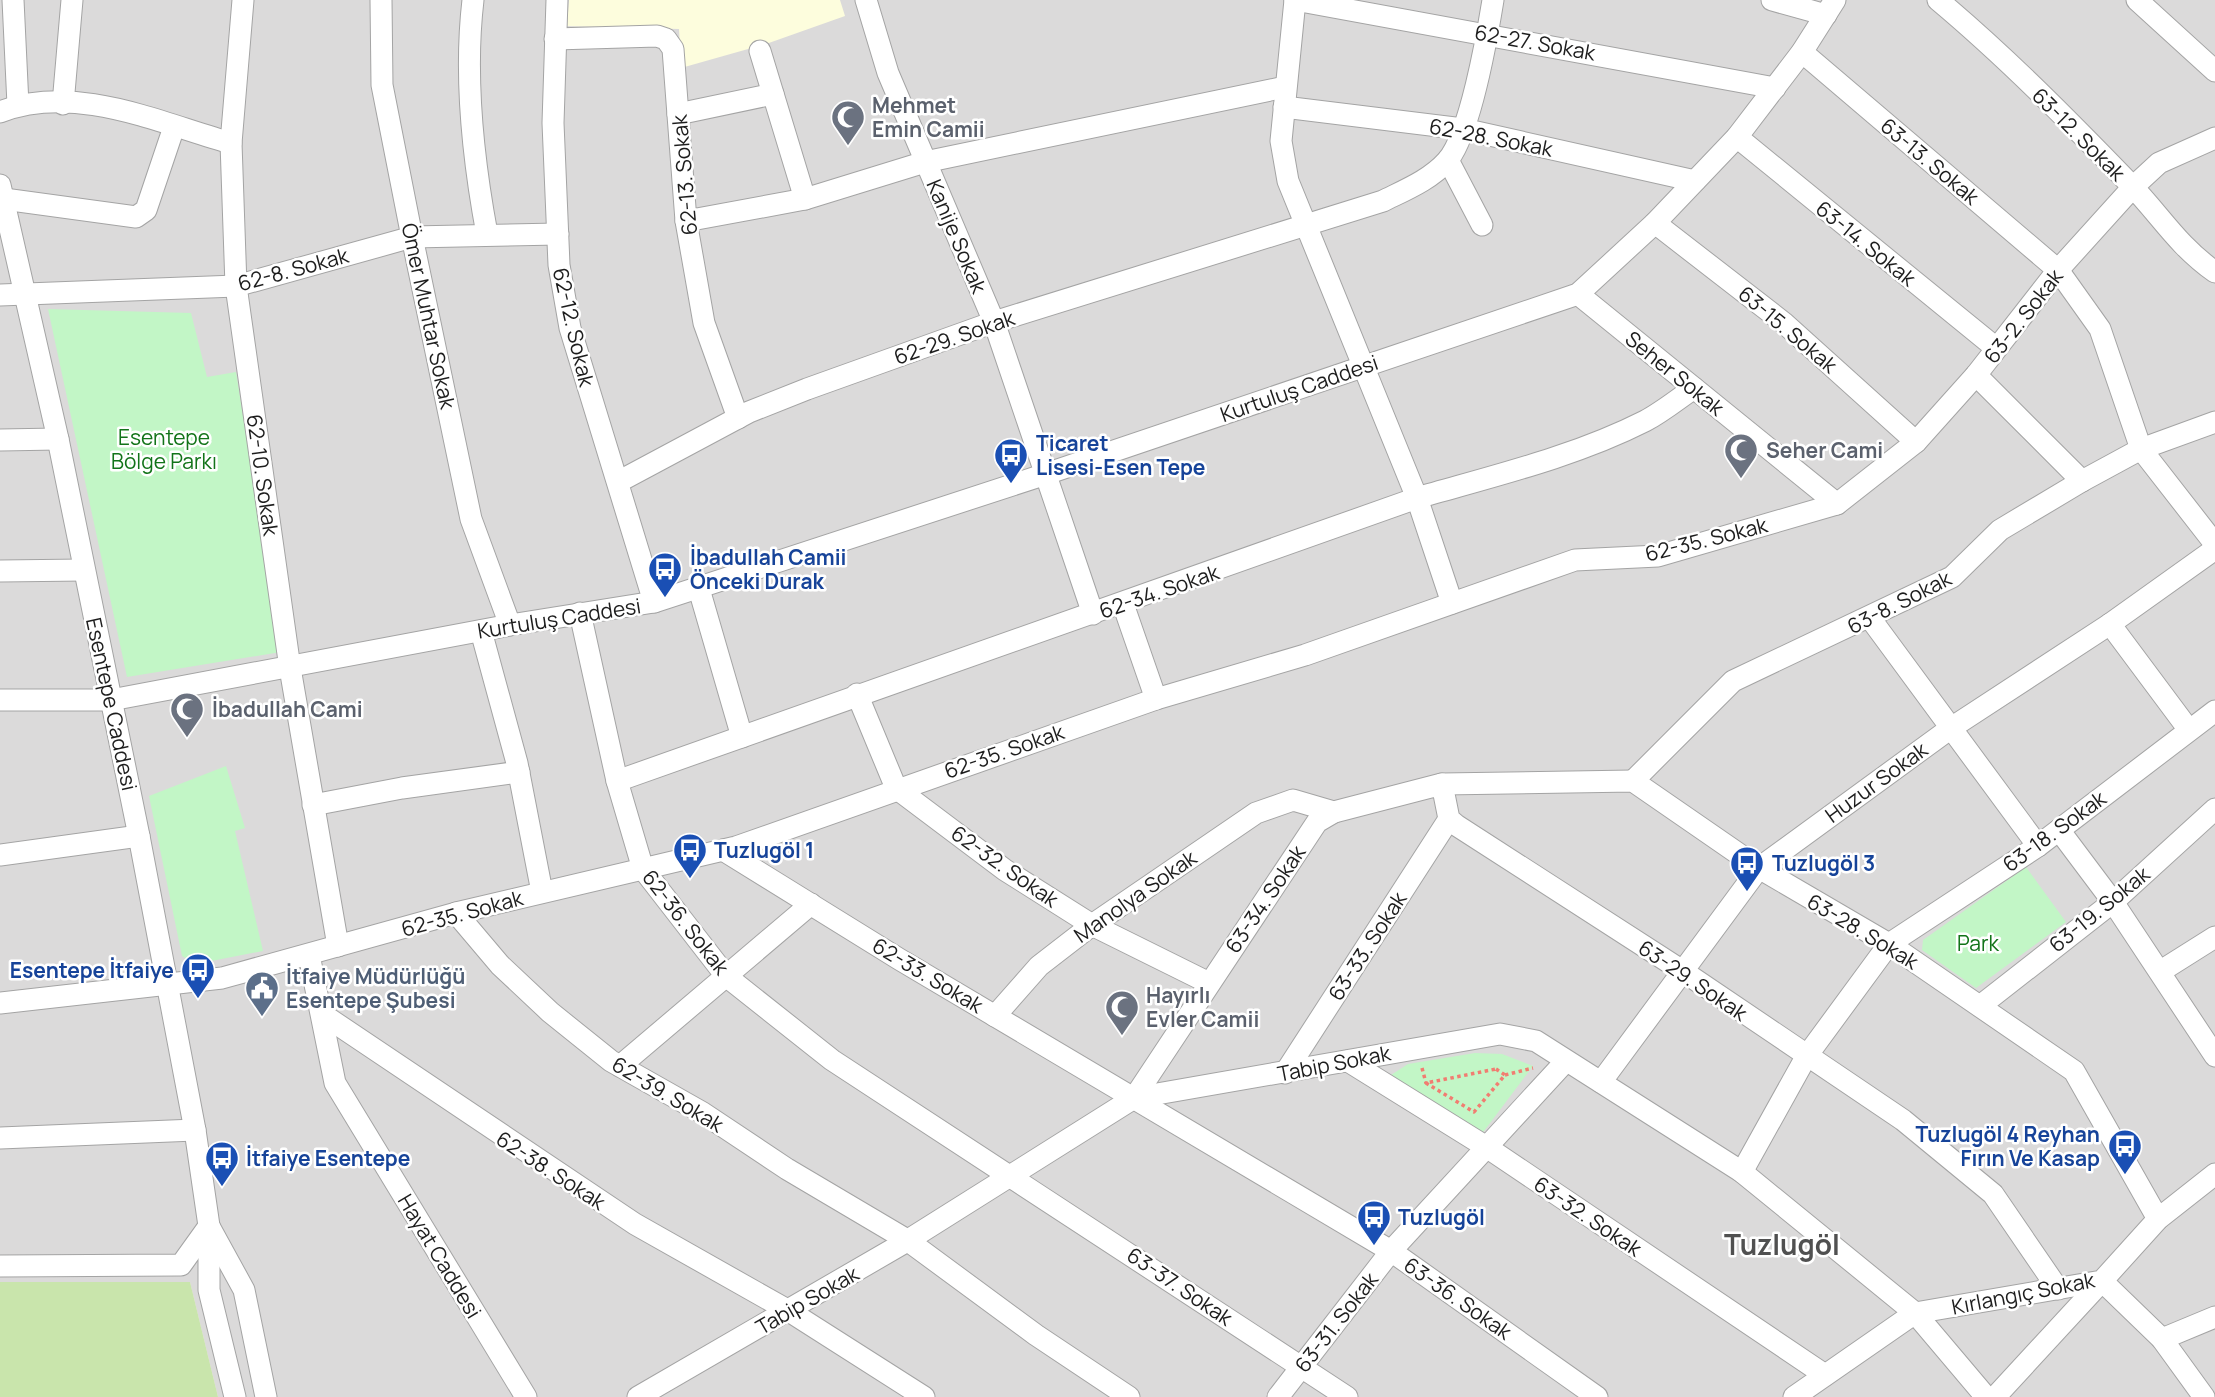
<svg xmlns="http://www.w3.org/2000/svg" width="2215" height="1397" viewBox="0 0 2215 1397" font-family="Manrope,sans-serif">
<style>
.residential{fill:#dbdada}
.education{fill:#fdfddd}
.grass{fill:#c9e5ac}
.park{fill:#c2f6c6}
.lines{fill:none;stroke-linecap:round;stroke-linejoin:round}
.minor-casing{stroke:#a4a4a4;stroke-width:23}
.path{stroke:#f17d71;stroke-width:3.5;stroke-dasharray:3.5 3.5;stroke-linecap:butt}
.minor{stroke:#fff;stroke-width:21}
.labels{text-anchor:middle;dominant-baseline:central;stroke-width:5;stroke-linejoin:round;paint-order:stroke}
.street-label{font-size:21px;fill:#1d1d1d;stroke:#fff}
.worship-label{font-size:21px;font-weight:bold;fill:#5b616d;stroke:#fff;text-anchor:start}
.park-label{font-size:21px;fill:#127419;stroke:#fff}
.transit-label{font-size:21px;font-weight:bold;fill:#164399;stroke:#fff;text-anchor:start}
.service-label{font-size:21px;font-weight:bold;fill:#4e5e75;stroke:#fff;text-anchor:start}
.district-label{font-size:28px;font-weight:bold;fill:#505050;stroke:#fff}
</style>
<rect width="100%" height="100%" fill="#eeeae3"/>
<polygon class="residential" points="0,0 2215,0 2215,1397 218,1397 190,1282 0,1282"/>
<polygon class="education" points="569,0 840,0 845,16 766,44 681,68 679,29 567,26"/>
<polygon class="grass" points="0,1282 190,1282 218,1397 0,1397"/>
<g class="park">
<polygon points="48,309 191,313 207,377 236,372 281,652 127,677"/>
<polygon points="226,766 245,828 235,831 263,951 196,964 182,956 149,796"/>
<polygon points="2026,867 2066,922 1976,988 1922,950 1923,940"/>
<polygon points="1475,1053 1502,1054 1533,1066 1481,1135 1391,1075 1408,1064"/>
</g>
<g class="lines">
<g class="minor-casing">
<g id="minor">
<polyline points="13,0 18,105"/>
<polyline points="243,0 231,143 236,286 290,668 338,946"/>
<polyline points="381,0 382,85 412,237 471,519 510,625"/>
<path d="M473,0C464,76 473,159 487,234"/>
<polyline points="557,0 553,123 559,265 570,328 654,602"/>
<polyline points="866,0 888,73 994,322 1093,614"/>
<polyline points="1295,0 1281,141 1288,181 1417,498 1452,603"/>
<polyline points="1295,0 1775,88"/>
<polyline points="1772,0 1826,15"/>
<path d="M1938,0C2006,57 2069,121 2130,184C2161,216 2177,245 2215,272"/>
<polyline points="2137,0 2215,71"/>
<polyline points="555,39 657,36 666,39 673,49 686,221 704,323 738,418"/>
<polyline points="760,51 805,199"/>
<polyline points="1802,52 2058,270 2100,329 2141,449 2215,544"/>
<polyline points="63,104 72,0"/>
<polyline points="1284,107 1463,129 1695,181"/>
<path d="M0,112C76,83 159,123 231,143"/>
<polyline points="678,114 773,94"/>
<polyline points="1737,137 1996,348"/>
<polyline points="1448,160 1482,225"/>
<polyline points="0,185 58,439 139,836 195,1130 209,1226 209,1290 235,1397"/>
<polyline points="4,199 136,217 146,210 174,127"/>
<polyline points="686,221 805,199 925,162 1285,87"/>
<polyline points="1655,223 1784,323 1916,442"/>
<polyline points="1578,294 1837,504"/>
<polyline points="0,295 236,286 412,237 558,234"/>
<polyline points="1976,375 2082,481"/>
<polyline points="0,440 58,439"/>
<path d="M618,482L749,412L807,389L994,322L1383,201C1405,190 1430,180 1447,161C1470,135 1487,37 1493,0"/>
<polyline points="0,571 84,570"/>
<polyline points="699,589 742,737"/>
<polyline points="1123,604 1156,699"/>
<polyline points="580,613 617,781 643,869 726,976 832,1060 1347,1397"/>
<polyline points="1870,618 2038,846"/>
<polyline points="2110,624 2189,730"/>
<polyline points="481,631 517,763 542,892"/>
<polyline points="857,694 896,788 1005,870 1092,925 1209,983"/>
<polyline points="0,700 111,700 510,625 654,602 1046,474 1578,294 1655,223 1737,137 1802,52 1835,0"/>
<path d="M617,781L1417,498C1493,476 1574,457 1645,421C1662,412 1678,399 1694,388"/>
<polyline points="1633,781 1733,681 1952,577 2000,530 2082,481 2141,449 2215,422"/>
<polyline points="1442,784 1633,781 1759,868 1889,944 2074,1071 2158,1219"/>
<polyline points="313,805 402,788 519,772"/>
<polyline points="2059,830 2113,902 2215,1056"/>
<polyline points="723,850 899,959 1391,1251 1597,1397"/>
<polyline points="0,855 139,836"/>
<polyline points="456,913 500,965 550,1012 611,1061 703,1113 787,1169 907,1240 1036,1335 1129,1397"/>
<polyline points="309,955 335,1083 526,1397"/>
<polyline points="2161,971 2215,937"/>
<polyline points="0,1003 222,978 456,913 736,847 1156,699 1305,655 1575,560 1658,556 1837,504 1916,442 1976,375 2058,270 2133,187 2159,163 2215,138"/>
<polyline points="1980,1006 2113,902 2215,809"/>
<polyline points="322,1014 635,1224 789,1311 924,1397"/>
<polyline points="995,1016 1039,966 1092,925 1256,813 1293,800 1334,812 1442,784 1449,819 1456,825 1684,972 1903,1120 1993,1194 2058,1289"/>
<polyline points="1348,1061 1488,1148 1825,1375"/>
<polyline points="620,1066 811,904"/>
<polyline points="1285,1073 1449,819"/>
<polyline points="1601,1082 1759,868 1951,728 2110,624 2215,549"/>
<polyline points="1134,1098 1317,822 1334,812"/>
<polyline points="0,1138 195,1130"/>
<polyline points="1742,1172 1806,1057 1889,944 2038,846 2215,711"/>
<polyline points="210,1228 244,1290 266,1397"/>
<polyline points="0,1266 181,1265 209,1226"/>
<polyline points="2162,1339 2215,1317"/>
<polyline points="638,1397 902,1244 1134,1098 1500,1034 1536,1041 1742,1172 1915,1313 1986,1397"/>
<polyline points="1278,1397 1391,1251 1565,1062"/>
<polyline points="1794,1397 1915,1313 2102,1281 2158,1219 2215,1174"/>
<polyline points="1995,1397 2102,1281 2162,1339 2204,1397"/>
</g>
</g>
<g class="path">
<polyline points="1422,1068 1426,1083"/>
<polygon points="1496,1069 1505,1075 1474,1112 1426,1083"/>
<polyline points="1505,1075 1533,1068"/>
</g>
<use href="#minor" class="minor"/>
</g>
<defs>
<g id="mosque-pin" transform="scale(1.75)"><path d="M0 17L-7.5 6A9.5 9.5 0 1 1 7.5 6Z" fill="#6b7280" stroke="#fff"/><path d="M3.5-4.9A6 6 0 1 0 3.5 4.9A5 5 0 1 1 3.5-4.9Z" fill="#fff"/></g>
<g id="bus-pin" transform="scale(1.75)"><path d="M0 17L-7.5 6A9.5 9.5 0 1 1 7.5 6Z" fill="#1a4fb4" stroke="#fff"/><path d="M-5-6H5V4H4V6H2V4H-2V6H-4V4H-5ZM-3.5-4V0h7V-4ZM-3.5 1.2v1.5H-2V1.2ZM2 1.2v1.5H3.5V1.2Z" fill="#fff"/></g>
<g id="civic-pin" transform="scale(1.75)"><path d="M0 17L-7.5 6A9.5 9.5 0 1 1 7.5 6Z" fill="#5c6f8a" stroke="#fff"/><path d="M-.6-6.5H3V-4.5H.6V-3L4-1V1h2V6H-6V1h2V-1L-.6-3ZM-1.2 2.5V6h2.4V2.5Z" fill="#fff"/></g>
</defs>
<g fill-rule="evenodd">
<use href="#mosque-pin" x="848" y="117"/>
<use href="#mosque-pin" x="1741" y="450"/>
<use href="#bus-pin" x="1011" y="455"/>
<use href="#bus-pin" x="665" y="569"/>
<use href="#mosque-pin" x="187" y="709"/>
<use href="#bus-pin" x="690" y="850"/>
<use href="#bus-pin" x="1747" y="863"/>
<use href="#bus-pin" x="198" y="970"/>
<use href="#civic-pin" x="262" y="988"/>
<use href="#mosque-pin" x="1122" y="1007"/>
<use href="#bus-pin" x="2125" y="1146"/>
<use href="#bus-pin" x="222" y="1158"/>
<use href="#bus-pin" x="1374" y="1217"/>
</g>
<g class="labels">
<g class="street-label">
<text transform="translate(1535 42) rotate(10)">62-27. Sokak</text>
<text transform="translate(2079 134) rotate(45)">63-12. Sokak</text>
<text transform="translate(1491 137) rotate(11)">62-28. Sokak</text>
<text transform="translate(1930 161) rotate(40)">63-13. Sokak</text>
<text transform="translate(684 175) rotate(-95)">62-13. Sokak</text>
<text transform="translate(957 236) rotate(67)">Kanije Sokak</text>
<text transform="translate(1866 243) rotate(39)">63-14. Sokak</text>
<text transform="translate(293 269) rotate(-15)">62-8. Sokak</text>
<text transform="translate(429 316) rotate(78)">Ömer Muhtar Sokak</text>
<text transform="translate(2023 316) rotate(-52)">63-2. Sokak</text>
<text transform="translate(574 327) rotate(77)">62-12. Sokak</text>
<text transform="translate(1788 329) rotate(40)">63-15. Sokak</text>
<text transform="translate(954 337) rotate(-19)">62-29. Sokak</text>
<text transform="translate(1675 373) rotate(39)">Seher Sokak</text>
<text transform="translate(1299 388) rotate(-19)">Kurtuluş Caddesi</text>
<text transform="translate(263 475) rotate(82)">62-10. Sokak</text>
<text transform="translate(1706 539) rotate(-14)">62-35. Sokak</text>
<text transform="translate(1159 591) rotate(-19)">62-34. Sokak</text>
<text transform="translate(1899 602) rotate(-27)">63-8. Sokak</text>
<text transform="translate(559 618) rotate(-9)">Kurtuluş Caddesi</text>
<text transform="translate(112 704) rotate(78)">Esentepe Caddesi</text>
<text transform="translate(1004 751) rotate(-19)">62-35. Sokak</text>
<text transform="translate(1876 782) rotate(-36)">Huzur Sokak</text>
<text transform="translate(2054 831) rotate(-36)">63-18. Sokak</text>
<text transform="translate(1005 866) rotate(35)">62-32. Sokak</text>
<text transform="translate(1135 896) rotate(-35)">Manolya Sokak</text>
<text transform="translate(1265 899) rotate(-56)">63-34. Sokak</text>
<text transform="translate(2099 909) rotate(-39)">63-19. Sokak</text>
<text transform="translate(462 913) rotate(-15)">62-35. Sokak</text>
<text transform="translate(686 922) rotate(52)">62-36. Sokak</text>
<text transform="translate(1863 931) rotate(31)">63-28. Sokak</text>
<text transform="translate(1367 946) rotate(-57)">63-33. Sokak</text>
<text transform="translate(928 975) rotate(31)">62-33. Sokak</text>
<text transform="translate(1693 980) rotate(34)">63-29. Sokak</text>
<text transform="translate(1334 1063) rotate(-11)">Tabip Sokak</text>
<text transform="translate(668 1094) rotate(31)">62-39. Sokak</text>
<text transform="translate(551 1170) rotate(33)">62-38. Sokak</text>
<text transform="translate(1588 1216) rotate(34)">63-32. Sokak</text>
<text transform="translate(440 1256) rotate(59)">Hayat Caddesi</text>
<text transform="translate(1180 1286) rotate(34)">63-37. Sokak</text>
<text transform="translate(2023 1293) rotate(-11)">Kırlangıç Sokak</text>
<text transform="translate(1458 1298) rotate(35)">63-36. Sokak</text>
<text transform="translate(807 1300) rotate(-30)">Tabip Sokak</text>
<text transform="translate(1336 1322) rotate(-52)">63-31. Sokak</text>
</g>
<g class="worship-label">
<text x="872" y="105">Mehmet<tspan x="872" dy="24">Emin Camii</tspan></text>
<text x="1766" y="450">Seher Cami</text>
<text x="212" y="709">İbadullah Cami</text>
<text x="1146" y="995">Hayırlı<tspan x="1146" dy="24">Evler Camii</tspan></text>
</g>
<g class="park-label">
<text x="164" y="437">Esentepe<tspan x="164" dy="24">Bölge Parkı</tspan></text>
<text x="1978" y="943">Park</text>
</g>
<g class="transit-label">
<text x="1036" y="443">Ticaret<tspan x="1036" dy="24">Lisesi-Esen Tepe</tspan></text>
<text x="690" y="557">İbadullah Camii<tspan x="690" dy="24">Önceki Durak</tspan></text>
<text x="714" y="850">Tuzlugöl 1</text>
<text x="1772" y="863">Tuzlugöl 3</text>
<text x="174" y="970" text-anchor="end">Esentepe İtfaiye</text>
<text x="2100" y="1134" text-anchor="end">Tuzlugöl 4 Reyhan<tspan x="2100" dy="24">Fırın Ve Kasap</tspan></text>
<text x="246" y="1158">İtfaiye Esentepe</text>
<text x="1398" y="1217">Tuzlugöl</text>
</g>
<g class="service-label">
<text x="286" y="976">İtfaiye Müdürlüğü<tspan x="286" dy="24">Esentepe Şubesi</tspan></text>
</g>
<g class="district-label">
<text x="1782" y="1244">Tuzlugöl</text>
</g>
</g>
</svg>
